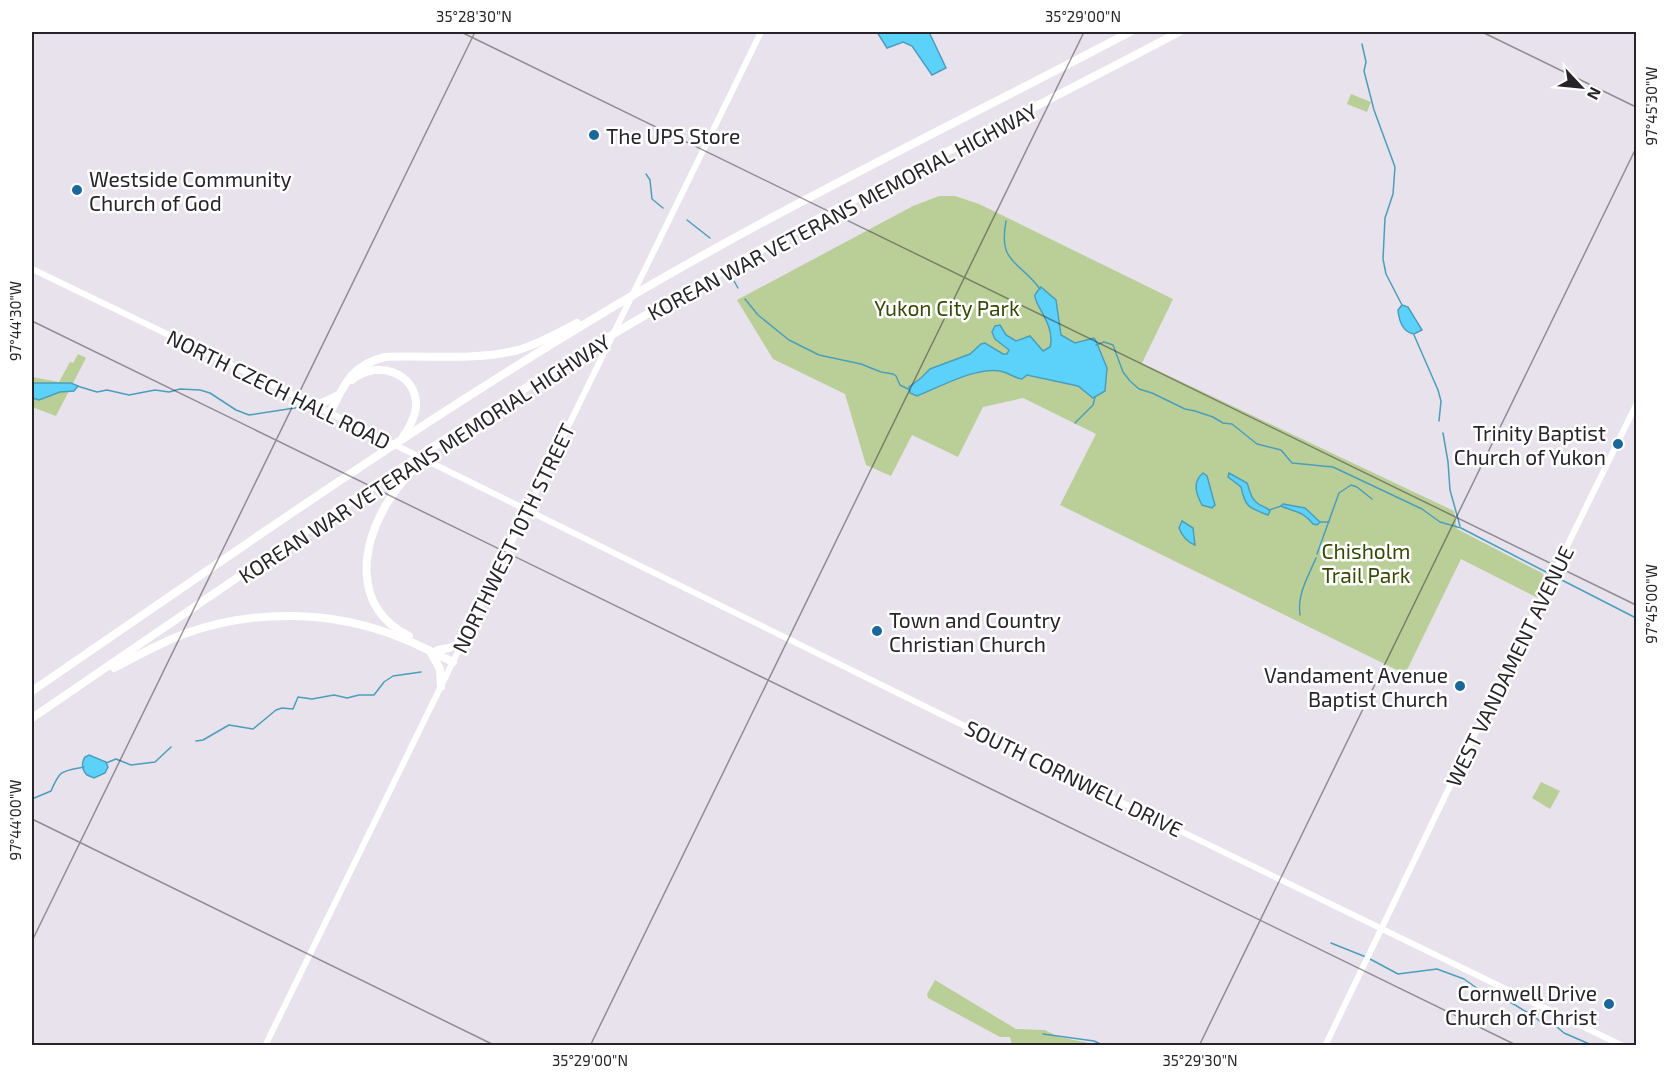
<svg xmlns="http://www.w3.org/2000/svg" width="1668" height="1077" viewBox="0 0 1668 1077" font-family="'Exo 2',sans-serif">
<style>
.green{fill:#bacf98}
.water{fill:#5cd2fa;stroke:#4c9ebb;stroke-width:1.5}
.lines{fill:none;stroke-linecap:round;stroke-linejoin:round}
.stream{stroke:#4c9ebb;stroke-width:1.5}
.secondary{stroke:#fff;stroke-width:6}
.highway{stroke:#fff;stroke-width:8}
.ticks{fill:none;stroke:#262428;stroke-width:1.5;stroke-opacity:0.45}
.poi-dot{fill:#1a679a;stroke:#fff;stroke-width:2}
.labels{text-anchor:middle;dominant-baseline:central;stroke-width:5;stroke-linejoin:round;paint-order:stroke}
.poi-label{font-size:21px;fill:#262428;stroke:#fff;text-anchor:start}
.street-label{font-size:21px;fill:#262428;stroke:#fff}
.park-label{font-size:21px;fill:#364806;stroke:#fff}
.neatline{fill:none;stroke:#262428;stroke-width:2}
.ticks-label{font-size:15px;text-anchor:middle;fill:#262428}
</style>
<rect width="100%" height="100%" fill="#e8e2ed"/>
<g class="green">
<polygon points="1351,94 1371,102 1367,112 1347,104"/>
<polygon points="939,196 955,196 979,204 1173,299 1142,363 1454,511 1457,529 1542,573 1547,579 1538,598 1461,559 1405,674 1060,505 1096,434 1023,398 983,407 958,457 912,435 891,476 866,465 845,394 773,359 737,300 913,206"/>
<polygon points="78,354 86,358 56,416 32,407 32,377 59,382 70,362 73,363"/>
<polygon points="1541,782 1560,791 1550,809 1532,798"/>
<polygon points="935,980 1016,1029 1045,1030 1059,1037 1099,1045 1012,1045 1010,1037 1000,1037 928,998 927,994"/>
</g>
<g class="water">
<polygon points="877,32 929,32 946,68 932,75 912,46 903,42 887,48"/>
<path d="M1041,287L1056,300L1061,335L1075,343L1094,338L1096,341L1107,368L1105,391L1093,398L1078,386L1027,375L1022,379C1014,378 1007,372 1000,371C975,367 940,387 917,396L910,393L909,387L921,378L930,369L970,354L981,344L985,343L1003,354H1007L1009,350L995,339L992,332L995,326L1000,325L1006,335L1016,341L1030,336L1043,351L1050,347C1056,325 1033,304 1035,295C1036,293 1040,288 1041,287Z"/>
<path d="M1402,305L1408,307L1422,330L1414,334C1402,332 1399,321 1398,310Z"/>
<polygon points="32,383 71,383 78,386 74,391 60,392 39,400 32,398"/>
<path d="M1203,473L1207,476L1215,505L1212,508L1202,505C1196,494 1192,482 1203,473Z"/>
<path d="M1229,473L1247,483C1250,490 1250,497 1256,502C1261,507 1266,506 1270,511L1268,515C1249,508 1245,507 1241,487L1228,477Z"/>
<path d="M1283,504L1305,508L1320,522L1317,525L1313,524C1302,510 1296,513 1281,506Z"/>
<path d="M1182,521L1193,528L1195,545C1187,542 1182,536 1179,528Z"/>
<path d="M89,755L106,762L108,767L105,773L94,778L87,775C82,770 81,763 85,757Z"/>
</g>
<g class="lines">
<g class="stream">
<polyline points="1362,44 1366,62 1364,71 1374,110 1395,167 1393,194 1385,218 1383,259 1386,274 1402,305"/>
<polyline points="646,174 650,180 652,199 663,208"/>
<polyline points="687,220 710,238"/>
<path d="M1006,221C998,264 1019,260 1040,289"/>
<polyline points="734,281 738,288"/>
<polyline points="745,299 758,315 789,340 819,355 861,364 881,372 893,374 896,376 900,385 908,389"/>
<polyline points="1414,335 1438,390 1441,401 1439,421"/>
<polyline points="1096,345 1104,342 1113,345 1123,372 1130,381 1139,389 1152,393 1185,409 1195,411 1213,417 1223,423 1232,424 1257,444 1281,450 1292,463 1333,467 1422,509 1440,522 1461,528 1550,574"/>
<polyline points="77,386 97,392 107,390 129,395 155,390 169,392 180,389 200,390 210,393 236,410 249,415 301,407"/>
<polyline points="1075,423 1093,405 1095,397"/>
<polyline points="1443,433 1448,462 1450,490 1460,526"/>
<polyline points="1269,510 1281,506"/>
<polyline points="1320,522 1329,522"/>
<polyline points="1317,554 1339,493 1351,485 1357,487 1372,499"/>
<polyline points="1554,576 1636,618"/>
<path d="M1300,615C1297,594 1308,577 1316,558"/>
<polyline points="196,741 203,740 229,725 253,729 276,710 282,708 293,709 298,697 312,699 334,695 347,698 359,695 374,695 384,682 393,676 421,672"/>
<polyline points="106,763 116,759 131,765 155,762 171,747"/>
<path d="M32,799L51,791C60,770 61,771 84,767"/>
<polyline points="1331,943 1366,957"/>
<polyline points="1370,959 1398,974 1437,969 1464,979 1481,991 1510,1002 1535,1017 1543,1024 1557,1027 1564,1033 1594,1046"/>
<polyline points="1043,1034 1094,1041 1105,1046"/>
</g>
<g class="secondary">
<polyline points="32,269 308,402 991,739 1623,1046"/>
<polyline points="265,1046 761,32"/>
<polyline points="1325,1046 1474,736 1636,405"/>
</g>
<g class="highway">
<path d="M352,380C375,359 418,372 416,407C415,418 409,428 403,437"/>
<polyline points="308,402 322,403 336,396"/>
<path d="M330,413C344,385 351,365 385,357C429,355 475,361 518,350C539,344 558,333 577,323"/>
<path d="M409,636C351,607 360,543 391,497C402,480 416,466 431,453"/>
<polyline points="438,650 449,648 463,641"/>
<polyline points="431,653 440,669 441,687"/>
<path d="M114,668C137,656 160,643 184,634C253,609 331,610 399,637C418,644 435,654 453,662"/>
<path d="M32,691C223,560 413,426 613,307C781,207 957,123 1130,32"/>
<path d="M32,718C246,572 459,422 685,292C847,199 1015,119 1179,32"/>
</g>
</g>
<path class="ticks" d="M461,32L1636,605M1482,32L1636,107M32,321L1518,1046M32,819L496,1046M32,941L475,32M590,1046L1084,32M1199,1046L1636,148"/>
<g class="poi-dot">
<circle cx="594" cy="135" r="6"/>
<circle cx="77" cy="190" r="6"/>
<circle cx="1618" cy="444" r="6"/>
<circle cx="877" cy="631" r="6"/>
<circle cx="1460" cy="686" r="6"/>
<circle cx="1609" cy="1004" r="6"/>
</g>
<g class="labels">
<g class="poi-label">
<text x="606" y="135">The UPS Store</text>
<text x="89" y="178">Westside Community<tspan x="89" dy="24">Church of God</tspan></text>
<text x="1606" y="432" text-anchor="end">Trinity Baptist<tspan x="1606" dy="24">Church of Yukon</tspan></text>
<text x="889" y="619">Town and Country<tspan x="889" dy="24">Christian Church</tspan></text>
<text x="1448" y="674" text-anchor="end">Vandament Avenue<tspan x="1448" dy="24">Baptist Church</tspan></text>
<text x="1597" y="992" text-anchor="end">Cornwell Drive<tspan x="1597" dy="24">Church of Christ</tspan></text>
</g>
<g class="street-label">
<text transform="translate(842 211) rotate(-28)">KOREAN WAR VETERANS MEMORIAL HIGHWAY</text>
<text transform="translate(279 389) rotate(26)">NORTH CZECH HALL ROAD</text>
<text transform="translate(424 458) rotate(-33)">KOREAN WAR VETERANS MEMORIAL HIGHWAY</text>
<text transform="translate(513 538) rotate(-64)">NORTHWEST 10TH STREET</text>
<text transform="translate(1509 666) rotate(-64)">WEST VANDAMENT AVENUE</text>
<text transform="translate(1074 778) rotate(26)">SOUTH CORNWELL DRIVE</text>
</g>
<g class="park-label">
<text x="947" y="307">Yukon City Park</text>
<text x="1366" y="550">Chisholm<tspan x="1366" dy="24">Trail Park</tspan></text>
</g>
</g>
<rect width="1668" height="1077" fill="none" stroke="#ffffff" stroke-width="66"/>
<g transform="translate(1581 87) rotate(116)" stroke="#ffffff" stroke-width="4.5" paint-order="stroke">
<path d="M0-4.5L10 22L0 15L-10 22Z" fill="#262428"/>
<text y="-9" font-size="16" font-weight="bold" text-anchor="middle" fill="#262428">N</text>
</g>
<rect x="33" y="33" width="1602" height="1011" class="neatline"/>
<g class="ticks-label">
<text x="474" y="22">35°28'30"N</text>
<text x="1083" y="22">35°29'00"N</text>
<text transform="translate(1652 106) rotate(-90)" y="5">97°45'30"W</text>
<text transform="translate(16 321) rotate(-90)" y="5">97°44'30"W</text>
<text transform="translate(1652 604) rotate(-90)" y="5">97°45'00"W</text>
<text transform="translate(16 820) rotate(-90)" y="5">97°44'00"W</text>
<text x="590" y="1066">35°29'00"N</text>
<text x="1200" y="1066">35°29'30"N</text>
</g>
</svg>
